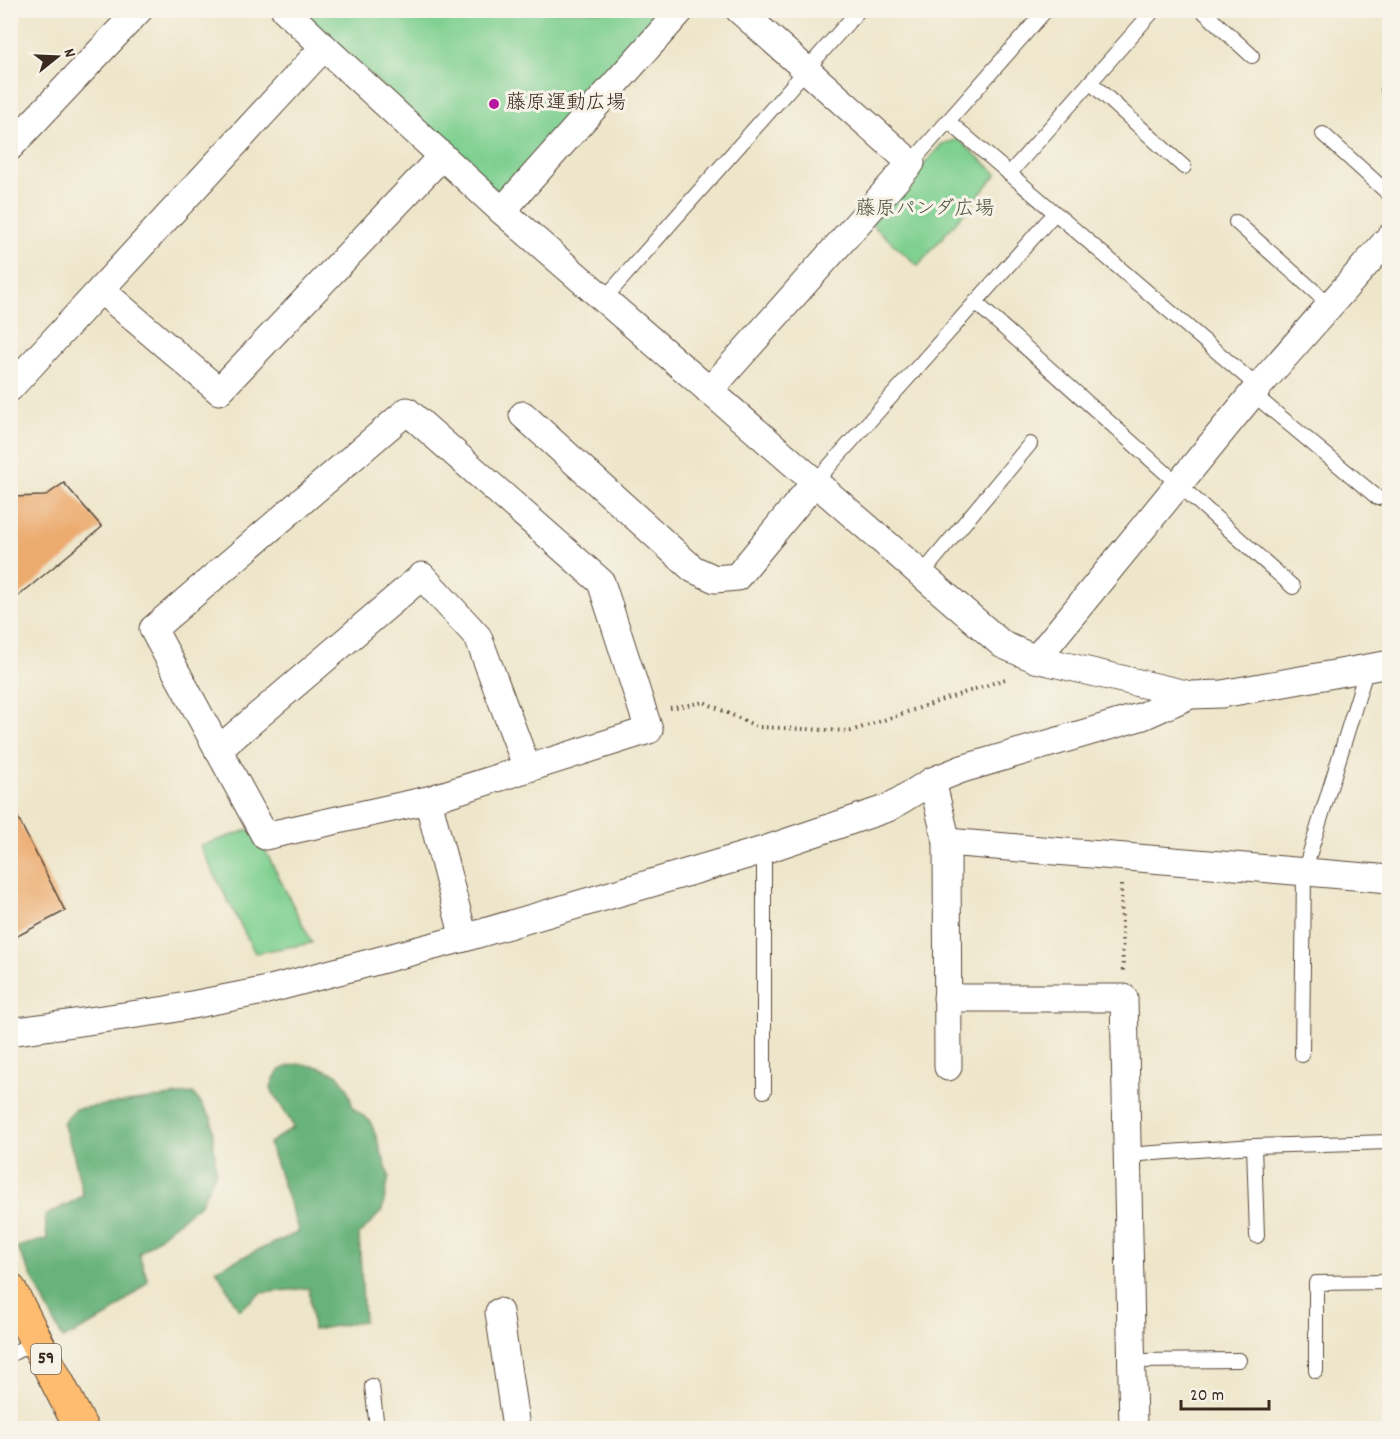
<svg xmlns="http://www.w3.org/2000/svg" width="1400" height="1439" viewBox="0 0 1400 1439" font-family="Dekko,'Klee One',sans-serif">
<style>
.green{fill:#7fd091;stroke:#5d7d58;stroke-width:1.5}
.forest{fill:#67b27b;stroke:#516e4c;stroke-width:1.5}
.building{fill:#ecab6e}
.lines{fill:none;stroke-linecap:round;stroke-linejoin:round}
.lane-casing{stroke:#564638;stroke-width:16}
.street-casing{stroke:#564638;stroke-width:29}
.primary-casing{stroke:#564638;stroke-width:35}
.path{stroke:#564638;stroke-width:4;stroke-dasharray:1.5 4.5;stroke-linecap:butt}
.lane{stroke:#fff;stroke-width:14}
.street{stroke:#fff;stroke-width:27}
.primary{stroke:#fdbc6f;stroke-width:33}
.poi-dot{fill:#b5179e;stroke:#f7f3e8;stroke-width:2}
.labels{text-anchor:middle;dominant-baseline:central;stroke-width:6;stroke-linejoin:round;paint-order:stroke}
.shield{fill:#f7f3e8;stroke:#73665b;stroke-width:1.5}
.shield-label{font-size:18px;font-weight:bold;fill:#3b2a1e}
.poi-label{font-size:20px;fill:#3b2a1e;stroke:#f7f3e8;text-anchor:start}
.park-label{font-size:20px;fill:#4c543b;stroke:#f7f3e8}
</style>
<rect width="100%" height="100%" fill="#f7f3e8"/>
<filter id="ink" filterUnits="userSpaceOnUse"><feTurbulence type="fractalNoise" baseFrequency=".0167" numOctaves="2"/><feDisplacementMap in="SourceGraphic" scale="12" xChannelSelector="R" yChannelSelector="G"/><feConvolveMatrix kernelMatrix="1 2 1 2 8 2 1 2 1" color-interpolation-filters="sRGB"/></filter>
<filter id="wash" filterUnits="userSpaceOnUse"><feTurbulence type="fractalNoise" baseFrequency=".008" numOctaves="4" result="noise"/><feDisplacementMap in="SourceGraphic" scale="24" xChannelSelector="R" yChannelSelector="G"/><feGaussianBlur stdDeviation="1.35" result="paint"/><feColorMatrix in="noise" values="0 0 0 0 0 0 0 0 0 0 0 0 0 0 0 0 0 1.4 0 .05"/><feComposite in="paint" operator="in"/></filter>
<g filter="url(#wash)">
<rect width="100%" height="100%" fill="#eee6cb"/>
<g class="green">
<polygon points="301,11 668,11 503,197"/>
<polygon points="958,139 997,174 918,266 871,224 942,144"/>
<polygon points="254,828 312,943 255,953 200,846"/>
</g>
<g class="forest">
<path d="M299,1064L319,1067L337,1074L347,1087L353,1108L370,1121L376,1136L389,1176L382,1211L359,1235L364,1321L313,1330L309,1288L261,1293L239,1310L216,1269L299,1232L269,1143L294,1127L271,1089C274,1072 282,1066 299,1064Z"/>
<polygon points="193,1093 212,1119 216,1171 201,1203 139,1254 148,1281 108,1316 63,1339 17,1247 47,1239 45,1216 83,1196 74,1156 63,1123 75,1109"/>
</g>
<g id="blocks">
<g class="building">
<polygon points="64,483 102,527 10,603 10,497 45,496"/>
<polygon points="10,802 65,911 10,940"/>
</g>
</g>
</g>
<g filter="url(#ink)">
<use href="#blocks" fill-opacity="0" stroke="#564638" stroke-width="1.5"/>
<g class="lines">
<g class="lane-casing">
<g id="lane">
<polyline points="1202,10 1252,56"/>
<polyline points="1090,82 1184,167"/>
<polyline points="1388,90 1390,92"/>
<polyline points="948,121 1258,387"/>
<polyline points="1323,134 1390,195"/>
<polyline points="911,163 1046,10"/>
<polyline points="1009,174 1154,10"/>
<polyline points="1236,222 1330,305"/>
<polyline points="604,299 859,10"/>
<polyline points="975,302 1293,587"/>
<polyline points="1253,394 1378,498"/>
<polyline points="815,482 1055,213"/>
<polyline points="922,574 1030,444"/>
<polyline points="764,850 764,1091"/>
<polyline points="1302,1055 1304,872 1367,668"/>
<polyline points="1254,1146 1390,1142"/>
<polyline points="1126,1155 1254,1146 1257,1236"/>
<polyline points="10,1355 37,1340"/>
<polyline points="1132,1361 1239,1360"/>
<polyline points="1316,1371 1316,1283 1390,1282"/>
<polyline points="372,1386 377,1428"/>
</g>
</g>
<g class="street-casing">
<g id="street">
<polyline points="681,10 502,211 1003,645 1036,659 1190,695 1222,694 1390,664"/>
<polyline points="324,47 502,211"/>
<polyline points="10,147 139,10"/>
<polyline points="101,290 219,391 442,156"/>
<polyline points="10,388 324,47 285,10"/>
<polyline points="709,391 911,163 739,10"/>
<polyline points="523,415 693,569 715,579 737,577 815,482"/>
<polyline points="1036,659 1258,387 1390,237"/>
<polyline points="218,750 422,576 478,637 527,768"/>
<polyline points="932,781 947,842 948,1067"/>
<polyline points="428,800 265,836 153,629 407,411 601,582 649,730 428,800 464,938"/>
<polyline points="947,842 1390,879"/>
<polyline points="947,998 1124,998 1133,1428"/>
<polyline points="10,1032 166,1010 263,991 464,938 764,850 888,808 932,781 962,769 1143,716 1190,695"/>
<polyline points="499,1312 516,1428"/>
</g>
</g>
<g class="primary-casing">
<polyline id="primary" points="10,1290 81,1428"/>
</g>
<g class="path">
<polyline points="670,708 704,702 758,727 851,731 1008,678"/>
<polyline points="1121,885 1123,971"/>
</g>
<use href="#lane" class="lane"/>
<use href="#street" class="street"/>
<use href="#primary" class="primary"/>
</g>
</g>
<circle class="poi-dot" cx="494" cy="104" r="6"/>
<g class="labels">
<rect class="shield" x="31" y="1344" width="30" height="30" rx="4.5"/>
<g class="shield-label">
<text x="46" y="1359">59</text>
</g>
<g class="poi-label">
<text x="506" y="104">藤原運動広場</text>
</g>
<g class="park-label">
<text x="925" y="210">藤原パンダ広場</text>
</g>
</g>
<rect width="1400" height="1439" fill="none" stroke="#f7f3e8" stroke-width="36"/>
<g transform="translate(57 57) rotate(72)" stroke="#f7f3e8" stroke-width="4.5" paint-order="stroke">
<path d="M0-4.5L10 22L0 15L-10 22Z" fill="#3b2a1e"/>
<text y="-9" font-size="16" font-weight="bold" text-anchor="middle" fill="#3b2a1e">N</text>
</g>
<path d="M1181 1400v9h88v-9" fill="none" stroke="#3b2a1e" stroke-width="3"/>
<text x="1190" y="1400" font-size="18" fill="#3b2a1e" stroke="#f7f3e8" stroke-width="4.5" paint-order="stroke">20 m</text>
</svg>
